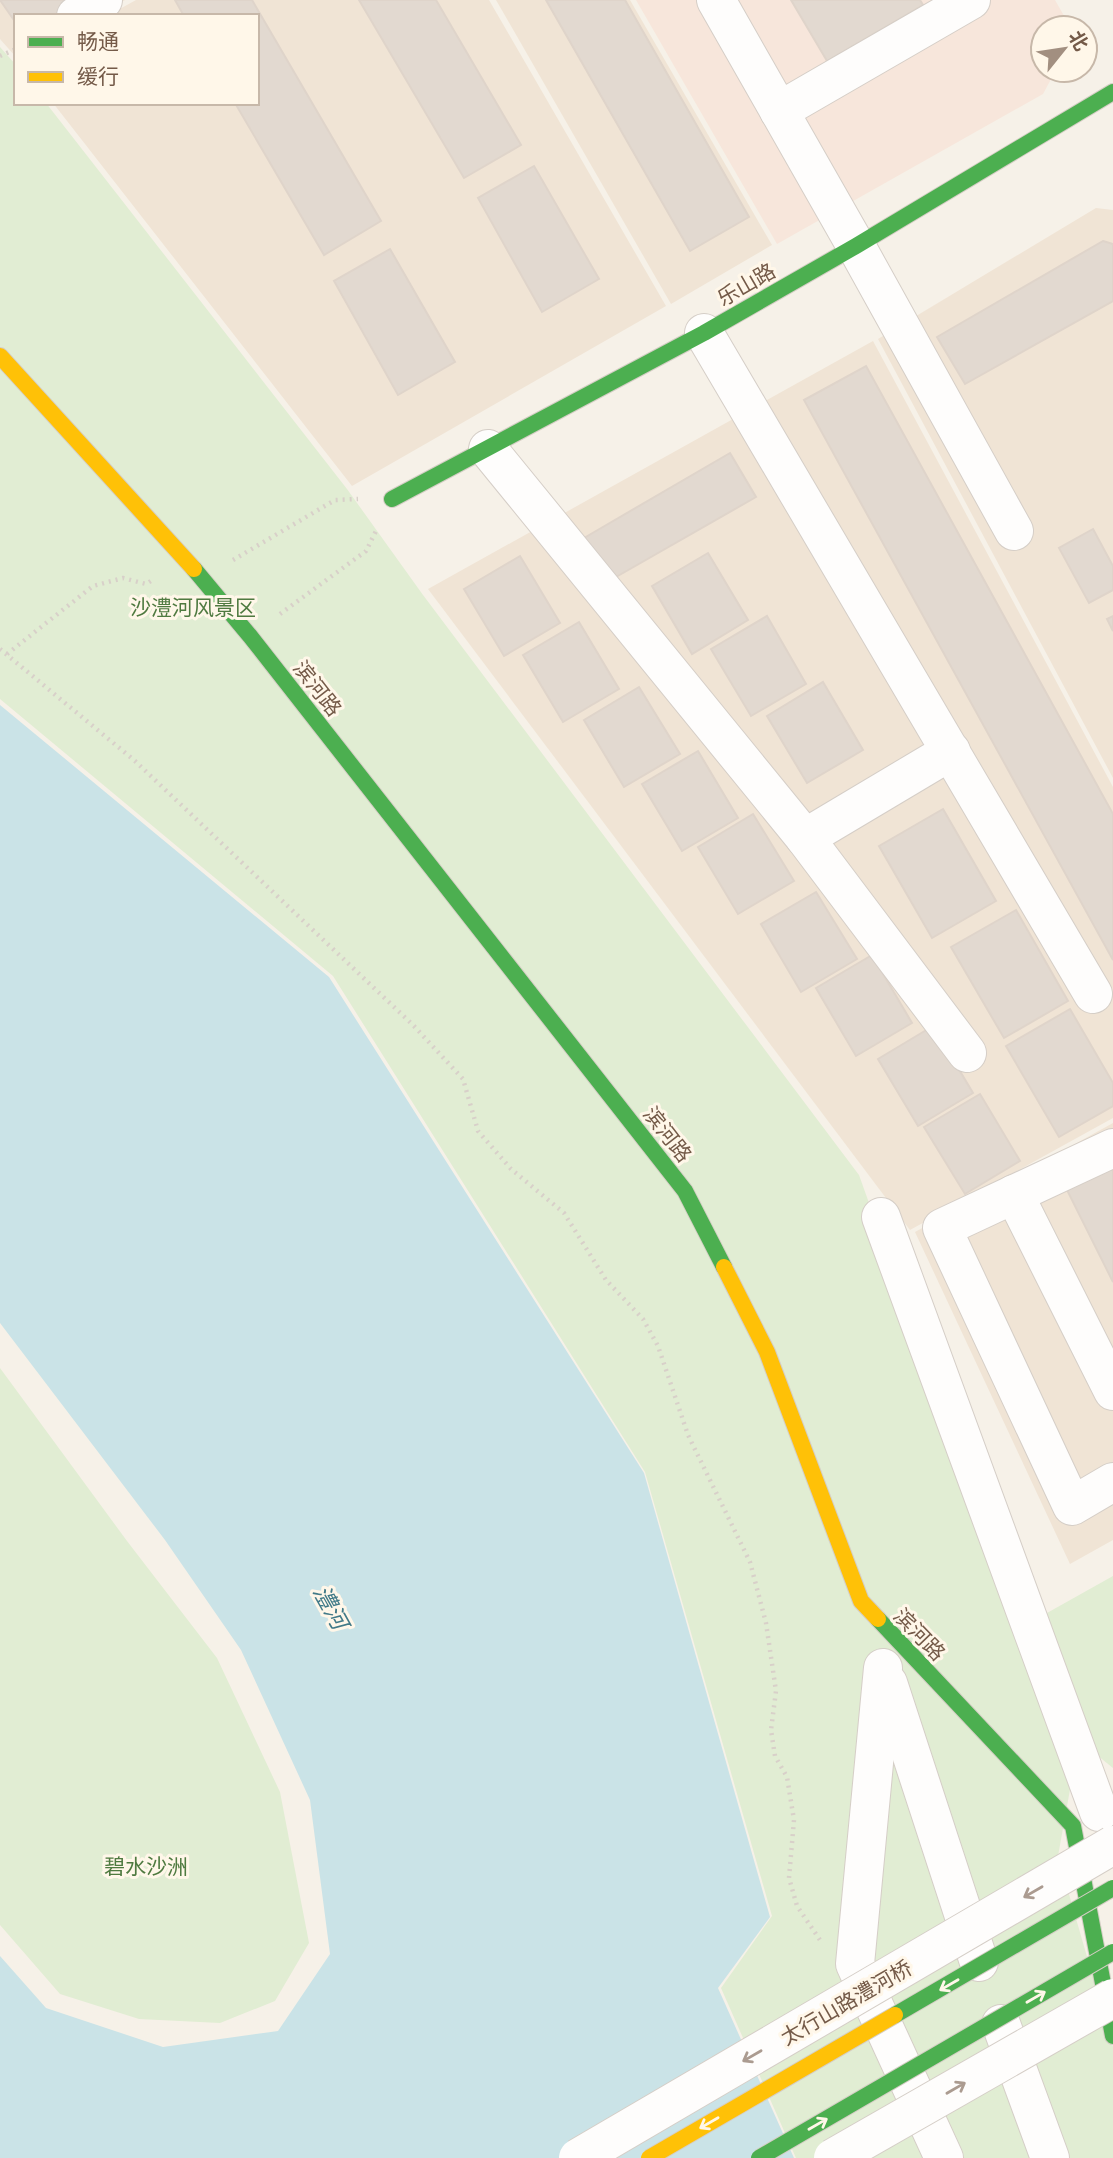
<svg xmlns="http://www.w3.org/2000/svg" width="1113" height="2158" viewBox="0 0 1113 2158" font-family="Mulish,'Noto Sans SC',sans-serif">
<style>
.residential{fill:#f0e4d5}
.commercial{fill:#f7e6db}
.green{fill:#e1edd3}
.water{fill:#cae3e7}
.building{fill:#e2d9d0;stroke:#dfd4ca;stroke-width:2}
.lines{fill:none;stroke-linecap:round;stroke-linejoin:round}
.street-casing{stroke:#d5cec7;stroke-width:40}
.fast-casing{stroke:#d5cec5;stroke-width:18}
.slow-casing{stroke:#d5cec5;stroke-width:18}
.path{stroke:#d8d0c9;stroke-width:4.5;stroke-dasharray:2 5;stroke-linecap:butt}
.street{stroke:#fefdfc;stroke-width:38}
.fast{stroke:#4caf50;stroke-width:16}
.slow{stroke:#ffc107;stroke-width:16}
.street-bridge-casing{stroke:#d5cec7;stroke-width:40;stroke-linecap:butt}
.fast-bridge-casing{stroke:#d5cec5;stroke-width:18;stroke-linecap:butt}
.slow-bridge-casing{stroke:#d5cec5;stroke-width:18;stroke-linecap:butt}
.street-bridge{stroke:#fefdfc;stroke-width:38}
.fast-bridge{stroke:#4caf50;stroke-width:16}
.slow-bridge{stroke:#ffc107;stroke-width:16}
.oneway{stroke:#ab9b90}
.oneway2{stroke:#fff7e9}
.labels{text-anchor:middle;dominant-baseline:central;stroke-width:6;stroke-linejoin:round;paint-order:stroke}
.street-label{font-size:21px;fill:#745a48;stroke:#fff7e9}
.park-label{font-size:21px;fill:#4f7a40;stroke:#fff7e9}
.water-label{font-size:23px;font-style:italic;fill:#417a88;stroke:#fff7e9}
</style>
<rect width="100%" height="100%" fill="#f6f1e8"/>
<g class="residential">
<polygon points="0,0 125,0 97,16 16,16 16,57 0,39"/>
<polygon points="136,0 489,0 666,306 352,486 53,103 257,103 257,16 107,16"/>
<polygon points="496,0 630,0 772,245 671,304"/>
<polygon points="1096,208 1113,210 1113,778 878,339"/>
<polygon points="873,341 1113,787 1113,1118 910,1230 428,589"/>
<polygon points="1113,1123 1113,1540 1070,1564 915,1232"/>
</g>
<polygon class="commercial" points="636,0 1055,0 1071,28 1043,28 1043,70 1056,70 1043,94 777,244"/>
<g class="green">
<polygon points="0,47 16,65 16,103 46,103 347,489 423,595 859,1175 1073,1773 1058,1856 1113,2047 1113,2158 796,2158 721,1988 772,1916 645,1472 333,976 0,699"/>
<polygon points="0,1368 127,1541 217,1658 280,1792 309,1943 275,2001 220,2023 139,2019 60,1994 0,1925"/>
<polygon points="1113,1576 1113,1768 1092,1751 1047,1613"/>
</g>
<polygon class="water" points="0,705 329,977 644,1473 770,1917 718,1988 794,2158 0,2158 0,1956 46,2008 163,2047 278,2031 330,1954 310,1800 241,1650 165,1540 0,1323"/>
<g class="building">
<polygon points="0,0 74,0 58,16 16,16 16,23"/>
<polygon points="175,0 252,0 381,221 324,255 235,103 257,103 257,16 184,16"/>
<polygon points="359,0 436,0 521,145 464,178"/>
<polygon points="546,0 625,0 749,217 690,251"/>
<polygon points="791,0 920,0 923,5 827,61"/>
<polygon points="534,166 599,279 542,312 478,198"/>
<polygon points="1103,241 1113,244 1113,301 965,384 937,337"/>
<polygon points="390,249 455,362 398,395 334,281"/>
<polygon points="866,366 1113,814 1113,960 804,400"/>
<polygon points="730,453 756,497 609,581 584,538"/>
<polygon points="1093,529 1113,566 1113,590 1089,603 1059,548"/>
<polygon points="708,553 748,620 692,654 652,586"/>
<polygon points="520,556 560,623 504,656 464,589"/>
<polygon points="767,616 806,684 751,716 711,649"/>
<polygon points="1113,616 1113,631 1107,619"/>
<polygon points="579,622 619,689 563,722 523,655"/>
<polygon points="823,682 863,750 807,783 767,716"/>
<polygon points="639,687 680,754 624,787 584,720"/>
<polygon points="698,751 738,818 682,851 642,784"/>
<polygon points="943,809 996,901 932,938 879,846"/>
<polygon points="753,814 794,881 738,914 698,847"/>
<polygon points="816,892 857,959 801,992 761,924"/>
<polygon points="1016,910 1068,1001 1004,1038 951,947"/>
<polygon points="872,955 912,1023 856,1056 816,988"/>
<polygon points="1070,1009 1113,1083 1113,1106 1059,1137 1006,1046"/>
<polygon points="933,1026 973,1093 918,1126 878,1059"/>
<polygon points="980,1094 1020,1161 965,1194 924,1127"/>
<polygon points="1113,1166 1113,1282 1067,1190"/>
</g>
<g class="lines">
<g class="street-casing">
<g id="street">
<polyline points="716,0 856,246 1014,531"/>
<polyline points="76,16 103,0"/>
<polyline points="779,111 971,0"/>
<polyline points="704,333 1093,994"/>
<polyline points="488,449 805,838 967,1053"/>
<polyline points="805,838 951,751"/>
<polyline points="1113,1148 942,1228 1072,1506 1113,1482"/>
<polyline points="1014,1194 1113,1391"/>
<polyline points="881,1217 1099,1812"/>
<polyline points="883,1668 855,1964 944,2158"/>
<polyline points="888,1683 979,1962"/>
<polyline points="1001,2024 1050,2158"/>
</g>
</g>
<g class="fast-casing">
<g id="fast">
<polyline points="392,499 704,333 856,246 1113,92"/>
<polyline points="194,569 250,636 685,1191 724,1267"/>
<polyline points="878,1619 1073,1826 1113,2036"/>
</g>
</g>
<g class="slow-casing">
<g id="slow">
<polyline points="0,356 194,569"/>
<polyline points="724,1267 767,1352 861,1601 878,1619"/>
</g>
</g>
<g class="path">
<polyline points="0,56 16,49"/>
<polyline points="233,560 335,500 358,499"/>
<polyline points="280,614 366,551 377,529"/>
<polyline points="0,649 135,761 413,1025 463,1079 478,1131 511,1169 564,1213 606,1280 643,1319 658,1346 688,1435 750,1562 766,1623 776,1691 771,1730 775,1756 787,1777 794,1820 789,1878 797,1906 820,1940"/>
<polyline points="7,654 93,586 123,578 146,584 154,579"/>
</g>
<use href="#street" class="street"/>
<use href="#fast" class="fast"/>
<use href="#slow" class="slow"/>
<g class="street-bridge-casing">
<g id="street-bridge">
<polyline points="578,2158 1113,1845"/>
<polyline points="833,2158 1113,1998"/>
</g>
</g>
<g class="fast-bridge-casing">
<g id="fast-bridge">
<polyline points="895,2015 1113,1888"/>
<polyline points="759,2158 1113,1952"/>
</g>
</g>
<g class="slow-bridge-casing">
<polyline id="slow-bridge" points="649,2158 895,2015"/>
</g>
<use href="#street-bridge" class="street-bridge"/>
<use href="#fast-bridge" class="fast-bridge"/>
<use href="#slow-bridge" class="slow-bridge"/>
</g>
<defs><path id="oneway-shaft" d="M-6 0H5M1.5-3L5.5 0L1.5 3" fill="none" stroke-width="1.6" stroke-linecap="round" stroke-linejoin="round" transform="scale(1.75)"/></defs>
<g class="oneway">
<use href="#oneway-shaft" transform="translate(1033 1892) rotate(150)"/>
<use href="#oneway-shaft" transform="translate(752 2056) rotate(150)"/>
<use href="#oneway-shaft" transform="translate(956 2088) rotate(-30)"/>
</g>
<g class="oneway2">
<use href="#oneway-shaft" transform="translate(949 1985) rotate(150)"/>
<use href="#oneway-shaft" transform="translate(1036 1997) rotate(-30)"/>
<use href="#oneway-shaft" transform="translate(709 2123) rotate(150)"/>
<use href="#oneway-shaft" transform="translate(818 2124) rotate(-30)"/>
</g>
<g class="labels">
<g class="street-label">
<text transform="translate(746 284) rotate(-30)">乐山路</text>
<text transform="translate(318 688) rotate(52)">滨河路</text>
<text transform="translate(668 1134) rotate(52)">滨河路</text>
<text transform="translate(920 1634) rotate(46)">滨河路</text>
<text transform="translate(846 2002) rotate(-30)">太行山路澧河桥</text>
</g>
<g class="park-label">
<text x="193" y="607">沙澧河风景区</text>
<text x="146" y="1866">碧水沙洲</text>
</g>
<g class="water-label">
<text transform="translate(331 1607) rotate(61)">澧河</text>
</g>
</g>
<rect x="14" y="14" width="245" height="91" fill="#fff7e9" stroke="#c7b8a9" stroke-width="2"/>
<rect x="28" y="37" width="35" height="10" fill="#4caf50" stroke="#c7b8a9" stroke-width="2"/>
<text x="77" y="49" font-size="21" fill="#745a48">畅通</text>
<rect x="28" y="72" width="35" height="10" fill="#ffc107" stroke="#c7b8a9" stroke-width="2"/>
<text x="77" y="84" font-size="21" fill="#745a48">缓行</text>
<g transform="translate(1064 49) rotate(60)"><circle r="33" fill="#fff7e9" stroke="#c7b8a9" stroke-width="2"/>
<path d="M0-5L12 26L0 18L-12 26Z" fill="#a28f80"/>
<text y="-10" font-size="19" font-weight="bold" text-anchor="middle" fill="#745a48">北</text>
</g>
</svg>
